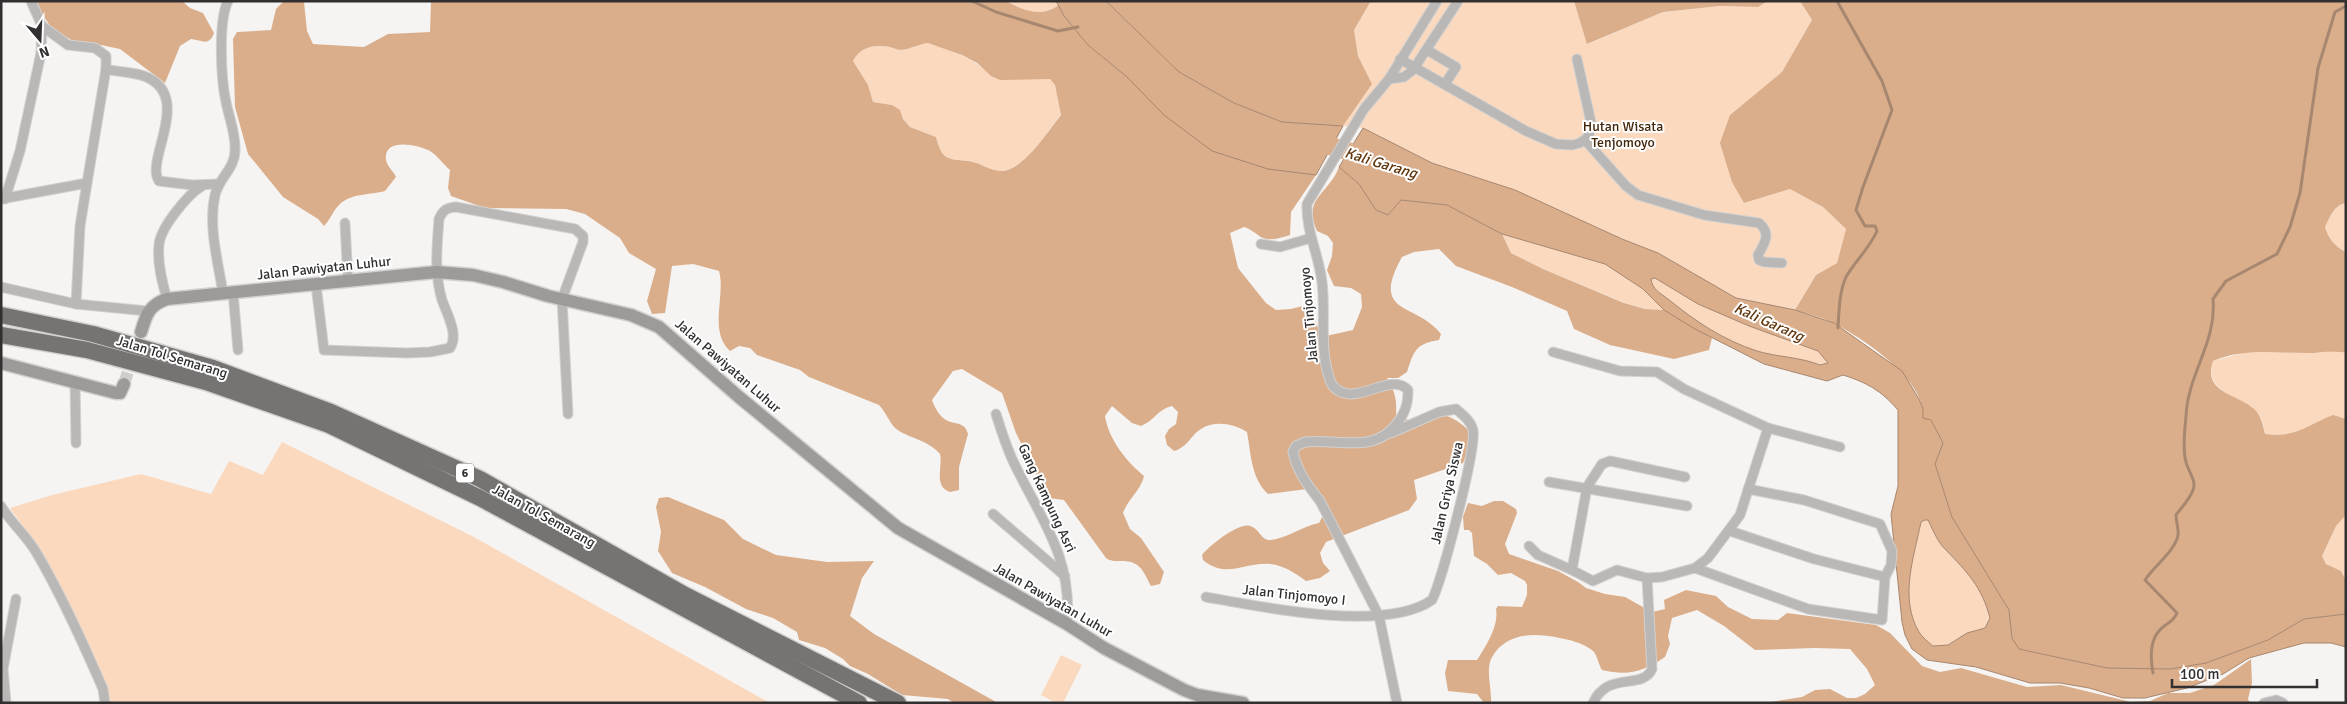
<svg xmlns="http://www.w3.org/2000/svg" width="2347" height="704" viewBox="0 0 2347 704" font-family="Signika,sans-serif">
<style>
.green{fill:#fad9bf}
.forest{fill:#daae8b;fill-rule:evenodd}
.water{fill:#daad8b;stroke:#a7876f;fill-rule:evenodd}
.lines{fill:none;stroke-linecap:round;stroke-linejoin:round}
.stream{stroke:#a7876f;stroke-width:3}
.river{stroke:#daad8b;stroke-width:18}
.secondary-tunnel{stroke:#cfcdcb;stroke-width:12;stroke-dasharray:12 6;stroke-linecap:butt}
.street-casing{stroke:#d3d1cf;stroke-width:11}
.secondary-casing{stroke:#d3d1cf;stroke-width:15}
.highway-casing{stroke:#d3d1cf;stroke-width:19}
.street{stroke:#b9b8b7;stroke-width:9}
.secondary{stroke:#9c9b9a;stroke-width:12}
.highway{stroke:#767472;stroke-width:16}
.labels{text-anchor:middle;dominant-baseline:central;stroke-width:4;stroke-linejoin:round;paint-order:stroke}
.shield{fill:#fff;stroke:#6f6d6d;stroke-width:1}
.shield-label{font-size:12px;font-weight:bold;fill:#312f2f}
.park-label{font-size:14px;fill:#432509;stroke:#fff}
.street-label{font-size:14px;fill:#312f2f;stroke:#fff}
.water-label{font-size:15px;font-style:italic;fill:#61360d;stroke:#fff}
</style>
<rect width="100%" height="100%" fill="#f6f4f2"/>
<g class="green">
<path d="M1006,1H1056L1059,5C1040,18 1025,11 1006,1Z"/>
<polygon points="1371,1 1574,1 1588,44 1663,12 1720,6 1758,7 1768,1 1800,1 1812,20 1782,73 1730,115 1744,203 1790,189 1823,207 1846,229 1837,263 1816,275 1795,310 1736,298 1658,253 1622,239 1515,190 1432,163 1363,128 1343,126 1372,84 1358,56 1354,30"/>
<path d="M928,43C951,49 975,59 991,76L1050,79L1055,85L1061,114C1048,131 1023,171 1001,171C989,171 980,162 968,161C947,159 942,160 936,137L910,127L903,119L900,110L892,105L873,102L868,85L853,61C860,47 874,44 890,47C893,48 898,50 901,50C911,49 919,44 928,43Z"/>
<path d="M2346,203V252C2335,247 2328,238 2325,227C2330,217 2334,205 2346,203Z"/>
<polygon points="1502,234 1605,264 1643,289 1664,310 1645,309 1625,303 1543,269 1511,253"/>
<path d="M1655,278L1749,326L1818,351L1828,363L1820,365C1800,357 1777,357 1757,351C1723,340 1695,321 1668,299C1660,293 1653,289 1650,279Z"/>
<path d="M2250,351L2315,353L2334,351L2346,353V419L2333,416C2306,425 2296,438 2265,434C2264,428 2263,420 2259,415C2244,397 2202,393 2213,361Z"/>
<polygon points="282,442 472,536 770,703 109,703 108,692 43,554 10,508 52,495 141,474 211,494 229,461 263,475"/>
<path d="M2346,515V588C2344,573 2339,570 2326,564L2322,556L2336,526Z"/>
<path d="M1925,520H1928C1933,530 1938,543 1946,550C1967,572 1982,587 1990,618L1985,628L1967,633L1948,645L1933,646C1928,642 1922,637 1919,632C1899,598 1914,557 1921,522Z"/>
<polygon points="1061,655 1082,665 1063,703 1056,703 1041,695"/>
</g>
<g class="forest">
<path d="M34,1H182L190,8L203,13L214,33C209,47 202,40 191,39L180,46L165,83L120,49L101,45L82,46L52,29Z"/>
<path d="M284,1L304,2L307,31L313,44L364,47L388,34L430,32L431,1H1006C1025,11 1040,18 1059,5L1064,16L1088,45L1127,77L1268,169L1316,175L1291,212L1290,235C1280,238 1267,243 1258,235C1252,231 1250,229 1244,227L1230,233L1238,268L1266,303L1276,310L1291,309L1310,304L1319,331L1326,336L1353,330L1362,307L1361,294L1351,288L1334,286L1327,270L1332,256L1333,243L1328,236L1317,231C1302,198 1329,194 1339,167L1359,184L1376,210L1388,215L1401,200L1447,205L1502,234L1511,253L1543,269L1624,303L1645,309L1664,310L1712,338L1709,350L1674,359L1610,345L1574,329L1567,311L1512,287L1456,266L1439,249L1414,252L1402,257C1369,316 1417,302 1441,334L1439,340C1416,344 1414,350 1407,372L1398,378H1387C1395,391 1397,400 1396,415C1417,426 1418,416 1438,415C1453,414 1465,427 1475,436L1463,463L1414,480L1417,499L1409,510L1326,542L1320,553L1323,563L1330,571L1320,578L1306,581C1295,573 1285,566 1271,564C1245,561 1227,580 1203,560L1202,555C1209,546 1239,522 1250,526C1259,528 1261,541 1271,540C1285,539 1303,526 1319,523L1328,506L1315,488L1268,494C1251,478 1251,454 1247,432C1234,424 1215,420 1201,429C1190,436 1188,447 1174,451L1167,445L1165,436L1169,429L1176,424L1178,412L1172,406C1158,409 1154,421 1141,426L1132,423L1112,406L1105,416C1109,440 1126,461 1144,476C1141,490 1128,499 1123,513L1130,529L1141,538L1164,572L1160,584L1151,586C1142,568 1139,560 1118,561C1112,561 1110,561 1106,558L1064,500L1048,498L1016,433L1002,393L962,369L953,371L932,400C934,406 939,416 946,420C954,425 965,421 968,434L959,467V490L950,492C933,486 943,467 940,454C927,439 909,439 895,428C890,423 885,411 879,405L809,377L800,370L757,355L750,348L739,346L730,351C708,331 726,295 719,271L693,264L672,266L665,313L652,314L647,301L656,269L629,253L620,238L585,214L566,209L485,208L451,196L448,188L450,170C443,164 438,156 430,151C418,145 383,137 386,160C387,166 394,172 396,177L385,191C370,195 352,193 340,204C333,210 331,219 324,226L318,219L283,197L248,154L235,107L233,39L237,32L271,30L276,9ZM928,43L962,55L977,63L991,76L1000,80L1050,79L1055,85L1061,115C1048,131 1023,171 1001,171C989,171 980,162 968,161C947,159 942,160 936,137L910,127L903,119L900,110L892,105L873,102L868,85L853,61C860,47 874,44 890,47C894,48 898,50 901,50C911,49 919,44 928,43Z"/>
<polygon points="1106,1 1371,1 1354,30 1358,56 1372,84 1343,126 1282,122 1234,103 1179,72"/>
<polygon points="1574,1 1768,1 1758,7 1720,6 1663,12 1587,44"/>
<path d="M1800,1H2346V203C2334,205 2330,217 2325,227C2328,238 2335,247 2346,252V353C2335,351 2325,352 2314,353C2280,354 2246,347 2213,361C2202,393 2238,394 2254,409C2261,415 2263,425 2265,434C2296,438 2307,425 2333,415L2346,419V515L2336,526L2322,556L2326,564L2341,571L2345,579L2346,614L2304,619L2268,640L2206,663L2170,669L2107,668L2019,649L2012,638L2009,610L1952,517L1935,464L1943,443L1931,420L1923,419C1922,413 1922,405 1920,400C1909,370 1862,338 1835,324C1823,317 1808,314 1795,310L1816,275L1837,263L1846,229L1823,207L1790,189L1744,203L1732,182L1720,143L1730,115L1782,72L1812,20Z"/>
<polygon points="668,497 724,520 743,539 776,555 827,562 874,561 862,578 850,616 874,634 998,703 954,703 948,699 902,695 868,674 850,666 843,659 825,648 799,640 797,632 773,618 746,609 705,587 672,573 658,551 661,532 656,507 659,498"/>
<path d="M1494,501H1503L1516,509L1517,513L1505,544L1509,554L1558,571L1578,582L1586,588L1605,594L1625,597L1652,612L1665,609L1664,600L1686,590L1716,596L1728,607L1752,619L1778,620L1787,613L1876,625L1890,633L1922,666L1940,672L1961,668L2027,687L2061,685L2131,702L2150,701L2168,693H2190L2214,685L2251,659L2252,683L2248,699L2250,703H1764L1802,697L1815,690L1830,689L1847,698H1856L1865,694L1875,685L1867,669L1850,649L1814,648L1755,650L1724,626L1697,610L1672,618L1668,636L1670,644L1665,657C1642,672 1629,676 1602,670C1599,665 1597,656 1594,652C1588,646 1577,642 1569,640C1543,633 1508,629 1492,657C1485,670 1492,688 1491,703H1484L1477,694L1448,691L1445,673L1448,660H1477C1486,646 1499,626 1496,609L1498,606L1522,607L1527,595V585L1525,581L1511,573L1498,575L1487,564L1474,556L1472,533L1469,530H1464L1463,517L1468,503L1482,506Z"/>
</g>
<g class="water">
<polygon points="1056,1 1106,1 1179,72 1234,103 1282,122 1343,126 1316,175 1268,169 1212,151 1164,115 1127,77 1088,45 1064,16"/>
<path d="M1363,128L1432,163L1515,190L1622,239L1658,253L1736,298L1795,310L1834,323L1902,371L1919,399L1923,409V418L1931,420L1943,443L1935,464L1952,517L2009,610L2012,638L2019,649L2107,668L2170,669L2206,663L2268,640L2304,619L2346,614V647L2331,643H2304L2249,658L2223,674L2187,688L2145,698H2123L2089,688L2060,683H2030L1976,667L1927,660L1912,649L1905,635L1902,622L1891,514L1898,486V410C1882,391 1866,382 1843,375L1827,381L1764,364L1695,329L1664,310L1643,289L1605,264L1502,234L1447,205L1401,200L1388,215L1376,210L1359,184L1339,167ZM1655,278L1698,304L1749,326L1818,351L1828,363L1820,365C1800,357 1777,357 1757,351C1723,340 1695,321 1668,299C1660,293 1652,289 1651,279ZM1925,520H1928C1933,530 1938,543 1946,550C1967,572 1982,587 1990,618L1985,628L1967,633L1948,645L1933,646C1928,642 1922,637 1919,632C1899,598 1914,557 1921,522Z"/>
</g>
<g class="lines">
<g class="stream">
<polyline points="972,1 996,12 1058,31 1078,27"/>
<path d="M1837,1L1882,81L1892,110L1863,187L1856,210L1865,226H1875L1877,231C1869,249 1855,261 1846,277C1839,293 1839,311 1838,328"/>
<path d="M2153,673C2150,657 2149,638 2163,627C2169,622 2173,622 2177,613L2145,580C2153,567 2176,550 2178,535C2179,529 2176,522 2176,515C2181,508 2190,499 2193,490C2197,481 2188,471 2186,462C2182,449 2185,429 2186,416C2188,373 2217,342 2213,299L2226,281L2277,254L2290,227L2300,193L2318,68L2335,12L2346,6"/>
</g>
<polyline class="river" points="1310,140 1371,158"/>
<polyline class="secondary-tunnel" points="124,384 134,353"/>
<g class="street-casing">
<g id="street">
<polyline points="42,26 68,45 95,48 106,56 106,69 87,183"/>
<polyline points="1427,50 1456,67 1445,84"/>
<polyline points="1400,59 1526,131 1556,144 1572,145 1580,143 1588,137 1592,127 1577,59"/>
<path d="M106,69C118,72 132,72 144,76C195,95 144,161 159,181L192,185L219,184"/>
<polyline points="1389,79 1404,77 1413,70 1458,1"/>
<path d="M1585,140L1626,186L1638,195L1704,215L1759,223C1772,234 1764,244 1758,255L1759,260L1764,262L1782,263"/>
<polyline points="1,199 87,183 80,226 76,304"/>
<polyline points="5,199 20,151 41,53 42,26 31,1"/>
<polyline points="345,223 348,281"/>
<polyline points="1261,244 1280,247 1311,238"/>
<path d="M316,285L324,350L407,353L430,352L450,348C459,335 447,314 442,300C434,273 437,247 439,219C443,210 446,208 456,207L575,229L583,236V242L562,299L568,414"/>
<polyline points="1,287 76,304 147,311"/>
<polyline points="233,292 238,350"/>
<path d="M223,293C218,262 208,226 215,195C219,178 235,168 235,151C236,134 229,118 226,102C221,80 218,21 228,1"/>
<path d="M167,299C162,282 157,263 159,245C160,228 188,194 202,186"/>
<polyline points="1553,352 1620,371 1657,372 1684,389 1768,428 1840,447"/>
<polyline points="75,382 76,443"/>
<path d="M996,414C1001,430 1006,446 1013,461C1040,518 1073,557 1067,624"/>
<polyline points="1549,482 1687,506"/>
<path d="M1,506C11,523 26,535 36,552C62,596 83,643 103,689L105,703"/>
<polyline points="993,514 1065,576"/>
<polyline points="1730,531 1814,559 1885,577"/>
<polyline points="1529,546 1538,555 1572,570"/>
<polyline points="1695,568 1808,609 1882,620 1885,577 1891,565 1892,551 1880,524 1804,500 1748,489"/>
<polyline points="1647,578 1617,570 1593,581 1572,570 1587,487 1602,464 1610,461 1685,477"/>
<path d="M1206,597C1261,607 1385,633 1432,600C1442,581 1477,447 1473,430C1471,421 1463,415 1456,409L1439,412L1391,433"/>
<polyline points="6,703 3,669 16,599"/>
<path d="M1397,703L1379,616L1320,501C1308,486 1297,471 1293,452L1296,446L1305,442C1339,438 1375,455 1398,422C1406,411 1408,403 1408,390C1393,373 1365,399 1344,393C1336,391 1331,385 1329,377C1319,346 1326,313 1322,282C1319,255 1306,232 1307,204L1364,109L1389,79L1437,1"/>
<path d="M1593,703C1608,670 1642,691 1652,669L1647,578L1662,577L1695,568L1708,558L1740,515L1768,428"/>
<polyline points="2264,703 2276,700 2283,703"/>
</g>
</g>
<g class="secondary-casing">
<g id="secondary">
<path d="M141,332C146,315 149,305 167,299L436,272L473,275L503,282L548,296L631,315L659,327L739,397L898,528L1067,624L1104,648L1184,690L1197,695L1243,703"/>
<polyline points="1,363 116,393 120,393 124,384"/>
</g>
</g>
<g class="highway-casing">
<g id="highway">
<polyline points="1,315 93,334 213,368 331,412 480,479 685,595 898,703"/>
<polyline points="1,335 87,350 206,382 329,425 480,498 859,703"/>
</g>
</g>
<use href="#street" class="street"/>
<use href="#secondary" class="secondary"/>
<use href="#highway" class="highway"/>
</g>
<g class="labels">
<rect class="shield" x="456" y="463.5" width="18" height="19" rx="4"/>
<g class="shield-label">
<text x="465" y="473">6</text>
</g>
<g class="park-label">
<text x="1623" y="126">Hutan Wisata<tspan x="1623" dy="16">Tenjomoyo</tspan></text>
</g>
<g class="street-label">
<text transform="translate(324 268) rotate(-6)">Jalan Pawiyatan Luhur</text>
<text transform="translate(1309 315) rotate(-95)">Jalan Tinjomoyo</text>
<text transform="translate(172 357) rotate(17)">Jalan Tol Semarang</text>
<text transform="translate(728 366) rotate(41)">Jalan Pawiyatan Luhur</text>
<text transform="translate(1447 493) rotate(-77)">Jalan Griya Siswa</text>
<text transform="translate(1047 498) rotate(65)">Gang Kampung Asri</text>
<text transform="translate(544 516) rotate(29)">Jalan Tol Semarang</text>
<text transform="translate(1294 595) rotate(6)">Jalan Tinjomoyo I</text>
<text transform="translate(1053 600) rotate(30)">Jalan Pawiyatan Luhur</text>
</g>
<g class="water-label">
<text transform="translate(1381 163) rotate(17)">Kali Garang</text>
<text transform="translate(1769 322) rotate(24)">Kali Garang</text>
</g>
</g>
<rect width="2347" height="704" fill="none" stroke="#312f2f" stroke-width="5"/>
<g transform="translate(40 40) rotate(161)" stroke="#ffffff" stroke-width="4" paint-order="stroke">
<path d="M0-4L9 19L0 12L-9 19Z" fill="#312f2f"/>
<text y="-8" font-size="14" font-weight="bold" text-anchor="middle" fill="#312f2f">N</text>
</g>
<path d="M2172 679v8h145v-8" fill="none" stroke="#312f2f" stroke-width="2.5"/>
<text x="2180" y="679" font-size="15" fill="#312f2f" stroke="#ffffff" stroke-width="4" paint-order="stroke">100 m</text>
</svg>
